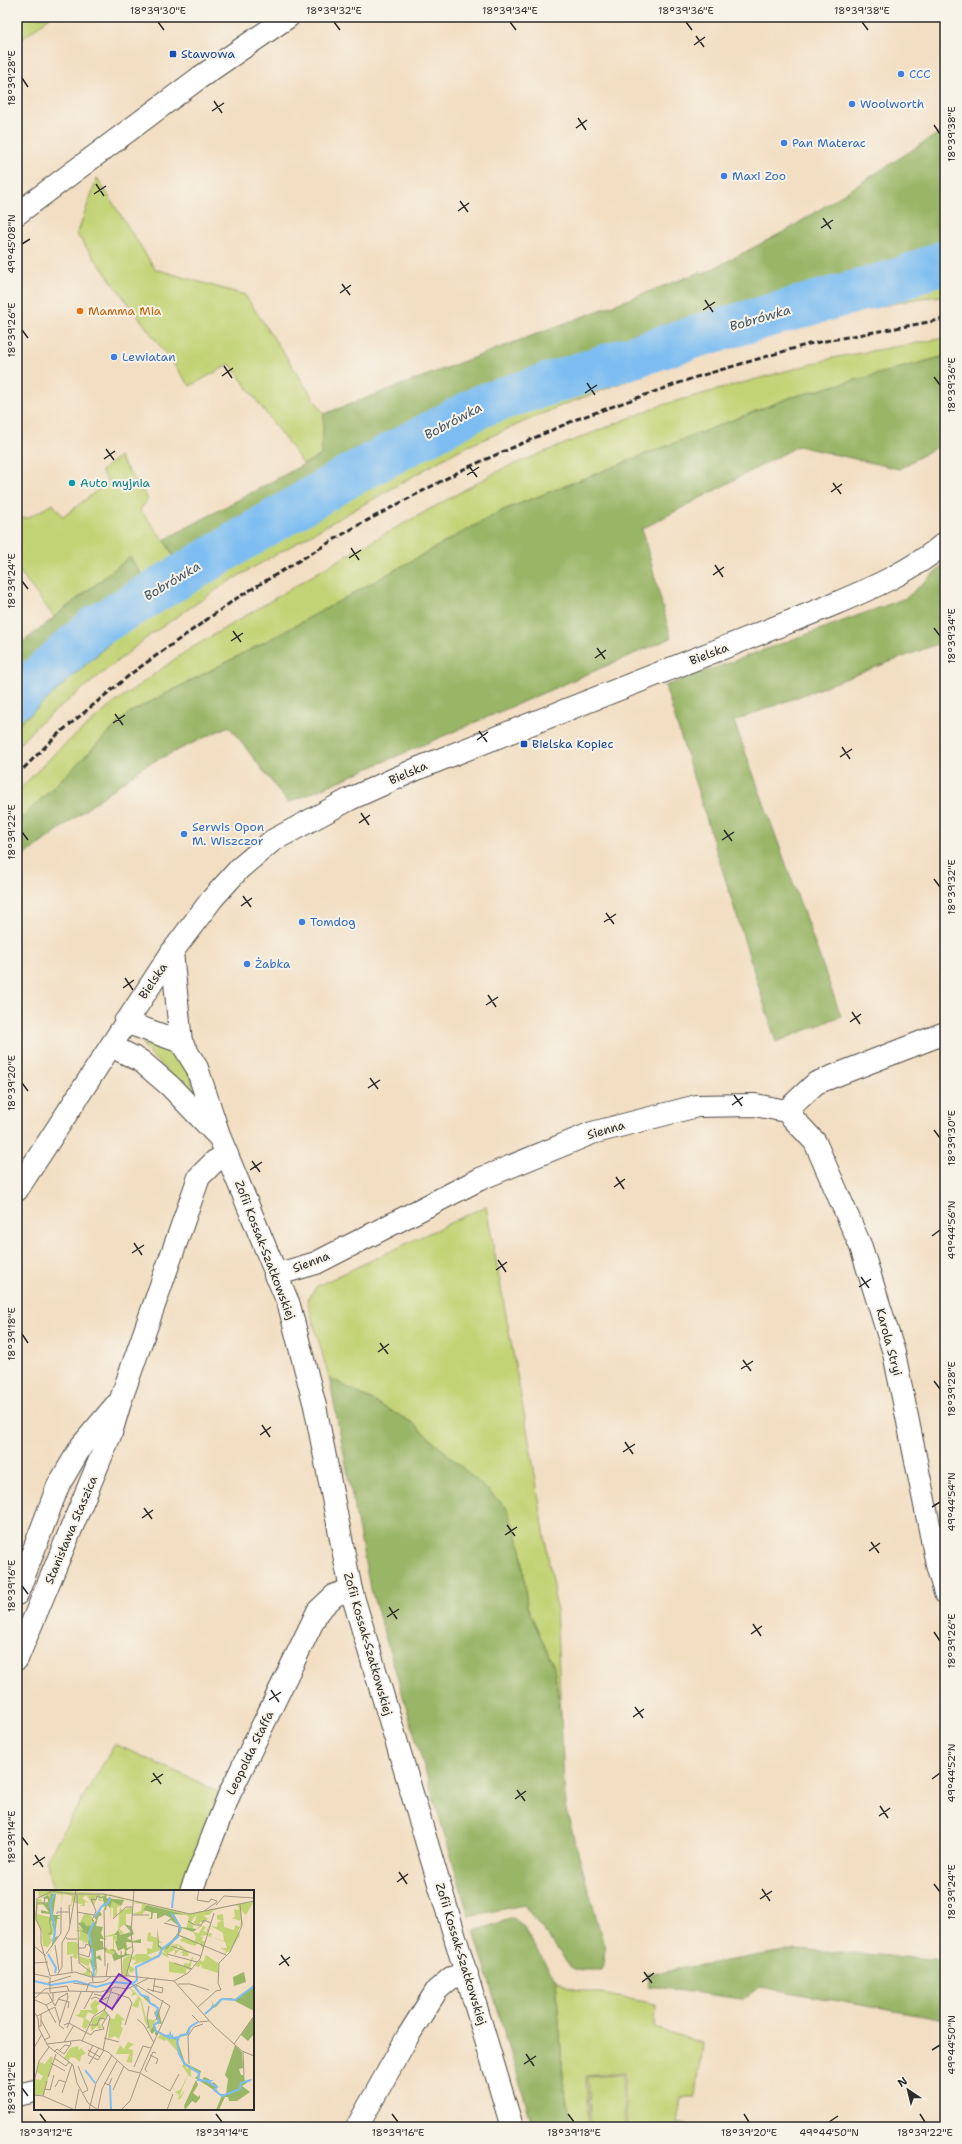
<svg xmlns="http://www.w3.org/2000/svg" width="962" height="2144" viewBox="0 0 962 2144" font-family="'Shantell Sans',sans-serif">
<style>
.green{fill:#c2d375;stroke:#767f50}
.forest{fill:#99b566;stroke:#627048}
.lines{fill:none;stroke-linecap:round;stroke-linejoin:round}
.river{stroke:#7dbdf1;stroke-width:43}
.minor-casing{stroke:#494642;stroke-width:24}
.tertiary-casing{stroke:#494642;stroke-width:24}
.minor{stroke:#fff;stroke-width:22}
.tertiary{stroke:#fff;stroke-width:22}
.rail{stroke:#2b2b2b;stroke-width:3;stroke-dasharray:6 3;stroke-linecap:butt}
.ticks{fill:none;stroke:#2b2b2b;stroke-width:1.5}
.transit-dot{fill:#1a4fb4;stroke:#f7f3e8;stroke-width:1.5}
.shop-dot{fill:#3f7fe0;stroke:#f7f3e8;stroke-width:1.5}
.food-dot{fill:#e8710a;stroke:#f7f3e8;stroke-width:1.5}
.culture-dot{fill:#0f9aa8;stroke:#f7f3e8;stroke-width:1.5}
.labels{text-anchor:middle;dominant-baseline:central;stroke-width:4;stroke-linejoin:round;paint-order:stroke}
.transit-label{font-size:12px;fill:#164399;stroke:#f7f3e8;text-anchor:start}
.shop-label{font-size:12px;fill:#366cbe;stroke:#f7f3e8;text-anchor:start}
.food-label{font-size:12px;fill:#c56008;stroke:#f7f3e8;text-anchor:start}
.culture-label{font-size:12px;fill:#0d838f;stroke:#f7f3e8;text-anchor:start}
.street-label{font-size:12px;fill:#2b2b2b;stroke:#f7f3e8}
.water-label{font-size:13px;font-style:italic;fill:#445766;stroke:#f7f3e8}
.inset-river{fill:none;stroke:#7dbdf1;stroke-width:2}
.inset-road{fill:none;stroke:#a29686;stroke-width:1}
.view{fill:#7b2cbf;fill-opacity:0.15;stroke:#7b2cbf;stroke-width:2}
.inset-edge{fill:none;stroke:#2b2b2b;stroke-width:2}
.neatline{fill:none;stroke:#2b2b2b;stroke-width:1.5}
.ticks-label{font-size:10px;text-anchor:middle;fill:#2b2b2b}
</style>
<rect width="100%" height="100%" fill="#f7f3e8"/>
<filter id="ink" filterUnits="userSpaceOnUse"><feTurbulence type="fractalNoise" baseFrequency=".025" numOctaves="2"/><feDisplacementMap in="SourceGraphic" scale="8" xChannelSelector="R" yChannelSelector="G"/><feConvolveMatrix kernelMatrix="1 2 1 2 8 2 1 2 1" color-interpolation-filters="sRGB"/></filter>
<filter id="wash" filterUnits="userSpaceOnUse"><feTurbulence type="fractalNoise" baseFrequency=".012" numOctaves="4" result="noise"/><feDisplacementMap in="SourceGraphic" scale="16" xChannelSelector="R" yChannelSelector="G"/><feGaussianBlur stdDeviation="0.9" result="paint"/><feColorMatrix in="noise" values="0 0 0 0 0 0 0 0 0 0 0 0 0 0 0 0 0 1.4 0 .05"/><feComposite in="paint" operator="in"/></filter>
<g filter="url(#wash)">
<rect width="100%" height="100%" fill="#f2dec2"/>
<g class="green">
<polygon points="17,17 50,17 17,43"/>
<polygon points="97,178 155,269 245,295 324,414 322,455 304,465 230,364 190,386 77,235"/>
<polygon points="945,268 945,296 920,298 790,326 679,361 558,407 457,451 228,582 150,635 36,726 17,747 17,726 120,634 161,606 130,557 54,617 17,568 17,518 28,518 53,504 63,517 108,482 101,471 119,457 148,499 140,510 164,540 188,580 483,419 711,323 902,269"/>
<polygon points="945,338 945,356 789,398 501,511 282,633 129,713 17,823 17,792 57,751 114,703 185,652 342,558 502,469 662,405 837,357"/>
<polygon points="143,1038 166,1043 187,1064 198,1101 152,1056 144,1047"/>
<polygon points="486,1206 532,1457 556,1606 561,1716 554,1667 527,1606 521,1547 413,1423 329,1377 307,1300 317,1286"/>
<polygon points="115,1744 220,1792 183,1891 54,1891 46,1860"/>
<polygon points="556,1980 568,1988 656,2004 655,2028 702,2043 696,2097 681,2097 677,2123 695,2127 627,2127 624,2073 586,2076 589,2127 573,2127 564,2089"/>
<polygon points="622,2075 625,2127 591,2127 588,2077"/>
</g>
<g class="forest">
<polygon points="945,129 945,268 901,269 711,323 483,419 188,580 164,540 321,455 324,414 701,272 703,274 789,229"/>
<polygon points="945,356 945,442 899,469 798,446 642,529 671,638 288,803 229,726 144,766 17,861 17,823 129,713 282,633 501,511 789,398"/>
<polygon points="130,557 161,606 120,634 17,726 17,647"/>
<polygon points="945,564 945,641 734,721 841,1016 776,1042 665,686 906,598"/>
<polygon points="329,1377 413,1423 506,1507 521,1547 527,1606 554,1667 561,1716 565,1806 605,1949 602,1970 573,1970 524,1905 469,1916 369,1583"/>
<polygon points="513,1918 521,1924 556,1980 564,2089 573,2127 533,2127 474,1931"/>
<polygon points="797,1949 945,1960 945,2020 760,1987 742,1999 648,1986 647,1974"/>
</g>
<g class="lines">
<polyline class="river" points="17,697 95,627 351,475 483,405 694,337 900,279 945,261"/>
</g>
</g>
<g filter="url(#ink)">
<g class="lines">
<g class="minor-casing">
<g id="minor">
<polyline points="172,952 181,1042"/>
<polyline points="125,1022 181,1042 197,1068 220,1138 289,1305 315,1406 351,1590 512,2127"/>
<polyline points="111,1046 141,1061 170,1086 217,1135"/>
<polyline points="786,1111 815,1142 861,1247 894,1353 938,1569 945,1593"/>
<polyline points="786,1111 816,1083 945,1033"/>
<polyline points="275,1275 316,1263 480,1179 592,1133 697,1106 755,1105 786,1111"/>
<polyline points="17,1594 58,1486 82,1445 115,1406"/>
<polyline points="17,1659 111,1433 121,1399 199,1177 215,1161 227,1155"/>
<polyline points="191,1891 229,1795 318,1611 335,1595 351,1590"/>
<polyline points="17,2095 35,2091"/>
<polyline points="357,2127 408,2036 437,1990 451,1978 467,1974"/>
</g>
</g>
<g class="tertiary-casing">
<g id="tertiary">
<polyline points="17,214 199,78 288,17"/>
<path d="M17,1190L172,952L212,899L240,868L272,841L350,799L419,768L832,605C872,588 912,571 945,543"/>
</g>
</g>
<use href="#minor" class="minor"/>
<use href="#tertiary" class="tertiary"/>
<polyline class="rail" points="17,775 57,735 132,673 237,598 355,527 464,469 577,419 693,378 809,344 945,319"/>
</g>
</g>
<path class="ticks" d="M158,22L164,30M334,22L340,30M510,22L516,30M686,22L692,30M862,22L868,30M696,36L704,47M694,45L705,37M22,78L28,87M214,101L222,113M212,111L224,103M578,118L586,130M934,125L940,134M576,128L587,120M96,184L104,196M94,194L106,186M460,201L468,212M458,211L469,203M823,218L831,229M821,228L833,220M22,244L30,239M342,284L350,295M340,293L351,285M705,300L713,312M703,310L715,302M22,330L28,338M224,366L232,378M222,376L233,368M934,377L940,385M587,383L595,395M585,393L597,385M106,449L114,460M104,459L115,451M469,466L477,477M467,475L479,467M833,483L841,494M831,492L842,484M351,548L359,560M349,558L361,550M715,565L723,577M713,575L724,567M22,581L28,589M934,628L940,636M233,631L241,642M231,641L243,633M597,648L605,659M595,658L606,650M115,714L123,725M113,723L125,715M479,731L487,742M477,740L488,732M842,747L850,759M840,757L852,749M361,813L369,825M359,823L370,815M724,830L732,841M22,832L28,840M722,840L734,832M934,879L940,887M243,896L251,907M241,906L252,898M606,913L614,924M604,922L616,914M125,978L133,990M123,988L134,980M488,995L496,1007M486,1005L498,997M852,1012L860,1024M850,1022L861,1014M370,1078L378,1089M22,1083L28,1091M368,1088L380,1080M734,1095L742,1106M732,1105L743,1097M934,1130L940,1138M252,1161L260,1172M250,1170L262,1162M616,1177L624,1189M614,1187L625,1179M932,1236L940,1230M134,1243L142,1255M132,1253L144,1245M498,1260L506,1272M496,1270L507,1262M861,1277L869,1288M859,1287L871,1279M22,1334L28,1343M380,1343L388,1354M378,1352L389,1344M743,1360L751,1371M741,1369L753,1361M934,1381L940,1389M262,1425L270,1437M260,1435L271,1427M625,1442L633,1454M623,1452L635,1444M932,1507L940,1502M144,1508L152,1519M142,1518L153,1510M507,1525L515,1536M505,1535L517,1527M871,1542L879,1553M869,1551L880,1543M22,1586L28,1594M389,1607L397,1619M387,1617L399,1609M753,1624L761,1636M934,1632L940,1641M751,1634L762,1626M271,1690L279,1702M269,1700L281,1692M635,1707L643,1718M633,1717L644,1709M153,1773L161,1784M932,1779L940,1773M151,1782L163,1774M517,1790L525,1801M515,1799L526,1791M880,1806L888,1818M879,1816L890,1808M22,1837L28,1845M35,1855L43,1867M33,1865L45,1857M399,1872L407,1884M397,1882L408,1874M934,1884L940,1892M762,1889L770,1901M760,1899L772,1891M281,1955L289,1966M279,1965L290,1957M644,1972L652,1983M642,1982L654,1973M932,2050L940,2045M526,2054L534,2066M524,2064L536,2056M22,2088L28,2096M40,2114L46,2122M216,2114L222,2122M392,2114L398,2122M568,2114L574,2122M744,2114L749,2122M920,2114L925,2122M829,2122L838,2116"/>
<g class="transit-dot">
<rect x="169" y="50" width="8" height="8" rx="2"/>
<rect x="520" y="740" width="8" height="8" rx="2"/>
</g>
<g class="shop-dot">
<circle cx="901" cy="74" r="4"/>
<circle cx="852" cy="104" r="4"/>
<circle cx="784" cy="143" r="4"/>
<circle cx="724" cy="176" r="4"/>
<circle cx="114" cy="357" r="4"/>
<circle cx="184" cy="834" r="4"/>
<circle cx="302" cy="922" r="4"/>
<circle cx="247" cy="964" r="4"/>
</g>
<circle class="food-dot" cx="80" cy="311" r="4"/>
<circle class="culture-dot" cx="72" cy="483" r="4"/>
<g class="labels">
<g class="transit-label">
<text x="181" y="54">Stawowa</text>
<text x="532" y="744">Bielska Kopiec</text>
</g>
<g class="shop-label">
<text x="909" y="74">CCC</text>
<text x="860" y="104">Woolworth</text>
<text x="792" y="143">Pan Materac</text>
<text x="732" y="176">Maxi Zoo</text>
<text x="122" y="357">Lewiatan</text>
<text x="192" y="827">Serwis Opon<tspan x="192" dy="14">M. Wiszczor</tspan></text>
<text x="310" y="922">Tomdog</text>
<text x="255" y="964">Żabka</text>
</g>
<g class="food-label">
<text x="88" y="311">Mamma Mia</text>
</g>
<g class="culture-label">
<text x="80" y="483">Auto myjnia</text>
</g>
<g class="street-label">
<text transform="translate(709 654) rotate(-21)">Bielska</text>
<text transform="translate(408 773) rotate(-24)">Bielska</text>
<text transform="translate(153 981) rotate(-56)">Bielska</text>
<text transform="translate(606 1130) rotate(-16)">Sienna</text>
<text transform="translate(265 1250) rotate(69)">Zofii Kossak-Szatkowskiej</text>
<text transform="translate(311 1262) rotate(-21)">Sienna</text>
<text transform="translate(889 1342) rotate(75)">Karola Stryi</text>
<text transform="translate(71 1530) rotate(-67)">Stanisława Staszica</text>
<text transform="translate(368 1644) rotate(74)">Zofii Kossak-Szatkowskiej</text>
<text transform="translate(250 1753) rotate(-64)">Leopolda Staffa</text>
<text transform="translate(461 1954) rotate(73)">Zofii Kossak-Szatkowskiej</text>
</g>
<g class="water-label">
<text transform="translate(760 318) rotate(-16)">Bobrówka</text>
<text transform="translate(453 421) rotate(-28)">Bobrówka</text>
<text transform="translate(172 581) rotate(-31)">Bobrówka</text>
</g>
</g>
<g transform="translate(34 1890)">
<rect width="220" height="220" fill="#f2dec2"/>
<path d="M4,0L68,3L74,4L62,3L39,4L14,1L40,4V9L41,4H69L76,5V4L155,24L207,13L173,22L180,20L175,25H169L174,29L170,33L166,32L165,35H167L169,36L172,37L169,41L172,42L176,33L173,45L166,46L169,47L168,51H171L169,60L165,52L161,56L146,51L149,47L145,46L141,51L145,46H149L159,50L160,52L162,47L159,42L165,43L169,36L163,39L165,35L159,33L162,29V25L157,32L160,35L158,39H161L157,40L152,39L155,27L152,25L137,22L112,14L113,18L108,25L98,24L107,21L108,14L99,13L103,12L100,11L138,21L118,15L77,5L98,13L74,5L72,8L70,7L72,5L66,4L69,8L66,9L70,11H65L63,6L60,16L52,5L48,8L55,13L51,12V16H46L49,14L40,13L38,11L37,17L35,15L37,14L38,6L29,4L27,17L28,5L17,3V8L14,5L11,7L12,5L5,7ZM4,9H7L9,15H4L3,24L16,27L17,41L16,32L19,29L21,33H19L20,45H17L16,48L19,49L14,57L9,56L8,42L0,28ZM77,11L83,12L88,20L98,17V24H92V34L85,38L90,43L86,45L84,40L86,17H83V25L79,28V18H77L76,32V18ZM220,11L212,25L206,19L209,33L204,41L206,45L196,61L190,64L192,61L186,58H193L191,52L174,46L175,43H178L177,47L190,51L189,43L177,36L183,37L184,32L188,31L183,29V25L189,24L190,37L200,40L201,35L206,37L207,32L206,27V31L198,28L201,27L200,19L204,20L205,17L200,15ZM50,24H56L60,31L59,35L54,36L55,43L51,41L50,32L46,33ZM44,36L49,40L47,41L56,46L55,53L50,52V57L49,51H52L45,50L46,42L41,40H46ZM117,42V46L124,48V59L125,57L127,60L113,65L119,69L113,73L107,72L99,75L102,71L98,69L95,75L101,79L98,83L93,79L96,86H88L89,69L97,64L98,59L97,68L103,64H113V58L118,59L119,52L113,51L114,43ZM83,43L80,46L83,45V51L80,50V59L87,65L81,60L78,65L71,62L72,55L73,59L76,60V54V59H79V46L71,47L73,50H69L71,46ZM33,52H42L45,55L43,69L38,67L40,64L33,65ZM137,53L140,55L143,54L146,55L155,62L154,66H148L149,63H146L150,60L146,59L140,66L141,60L146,59L144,54L143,58L133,64L135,68L127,64L128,62L133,64L129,61L135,56L140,57ZM172,65L184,73V83L168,78L167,74L165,77L161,76L166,70L169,72ZM45,66L54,69L60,66V71H56L54,78L56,77V85L61,84L62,80L64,78L62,87L61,85L60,87L47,84L52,82L54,76L45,72ZM158,67L160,68L158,70L156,80L152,79V84L135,82V71L149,76L151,73L155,74ZM95,98H96L102,103L107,109L108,112L113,132V129L122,130L116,141L111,132L106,109L104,118L98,116L104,107L103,104L97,106L99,102ZM61,110L67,113L63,116L64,122L61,125L54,122L51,128L56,132L52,139L48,137L50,129L41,125L45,124L47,120H58L56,115ZM74,113L71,121L74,125L65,132L68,138L65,139L63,136L58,141L56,137L62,136L57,137L58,129L66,125ZM83,123L92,131L88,130L87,137L89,138L85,149L81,146L74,149L76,128L80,129ZM126,144L142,150L145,163L132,149L131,151L124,148ZM94,152L100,154L94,159L99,160L98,173L92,172L96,164H82L86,155L90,159ZM44,156L45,160L47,158L52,163L47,166L46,172L41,168L37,167L34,171L30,168L36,158ZM17,166L19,168L10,205H0L1,189L7,190L9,186L3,182L5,172L11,174ZM150,174L153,179L155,177L157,178V186L161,189L154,185L145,207L147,205L150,201L151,200L147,208L144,210L145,205L141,202L147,199L154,184L148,176Z" fill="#c2d375"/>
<path d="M17,3L22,4L19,25H27L23,27L27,29H23L21,47L24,46L17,58L21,42L18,34L21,33L19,29L16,32L18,41L17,44L14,45V59V44L17,41L15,32L16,24L7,23V20L15,22L8,13L14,12V9L8,8L14,5L16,8ZM72,5V8L90,10L87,16L78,11L76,18L73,15L72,20H70L71,15L65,20L68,25L64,27L62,36L69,37L67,43L70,49H66V51H69V57L73,59L71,62L70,59L62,61V67L66,65L68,71L62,68L63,78L59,83L61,77L58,78L56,71L60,68L54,53L56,46L47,41L49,40L44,33L50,32L52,36L59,35L62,30L60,27L70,13L68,6ZM113,15L152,25L140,24L147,37L163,39L159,42L148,38L144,47L133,59L128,60L126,66L117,68L124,65L127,60L125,57L124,59L123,37L125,51L129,53L125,52V55L130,59L146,41V37L137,30L131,33L137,28L131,25L123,29V23H119L118,29H114L117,28V22L109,20ZM90,34L97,36L100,44L93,48L99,51L107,49V53L92,52L93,58L99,56L92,61L93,64H97L80,71L78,65L81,62L76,59L81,60L84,65H90L91,61L90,58L84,61L81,51H83V45H80L84,40L86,45L97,42ZM210,82L212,92L200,96L199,87ZM103,95L102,100L107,105L114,107L116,113L121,114L124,118L128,134L122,133L121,135L122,141H125L123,145H121V141L118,144L116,141L121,133L124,131L120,123L124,118L122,115L116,114L102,100L101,97L98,98ZM220,95V121L197,109L188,110L182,117L176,119L179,114L176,109L179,113L180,116L186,109L196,108L201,109ZM220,126V144L214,151L207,145ZM163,131L156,137L154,145L146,147L144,152L151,173L167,181L165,188L168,190L170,187L175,189L178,194L179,192L183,195L182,199L186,204H192L194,189L191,185L201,155L208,162L209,178L205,179L207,185H210L211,192L219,189L208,196L216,202L203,211H195L194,207H191L185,220H182L188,205L161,188L165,184L150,175L144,163L142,150L129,146L136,144L141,148L146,145H151L155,137ZM162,190L164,195L159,203L164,207L166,205V208L162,213L158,211L151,220L150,216Z" fill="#99b566"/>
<path class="inset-river" d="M138,18L140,0M137,23L146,36V42M61,27L68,16L74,13L76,7M19,52L21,42L16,14L20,4M57,55L55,43L60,32M58,58L60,87M14,64L22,78L21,83M0,91L17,95L42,91L62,97L80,92L99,94L107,105L114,107L116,113L124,118L122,124L125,132L120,135L122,141L134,147L136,144V148L138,146V148L145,147M98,94L103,90L102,77L125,66L128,59L144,47L143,44M171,124L188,109L201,110L220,96M164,132L156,137L154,144L147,145L143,150L145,164L151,174L165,183L164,190L176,191L174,192L183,197L180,200L188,206L206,199L207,193L217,190M51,180L61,193M76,195L77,220"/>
<path class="inset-road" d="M8,0L38,4H70L156,24L220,11M165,0L163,10L175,12L177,9L183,11M43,5L45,73M3,8L2,29L7,40V53L16,86M4,8L17,2M3,13H10L11,8M35,15L36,34M182,15L190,6L220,8M70,20L71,76M170,21L183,12M43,22L60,25M23,24V22H35M98,25H115M79,29L92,17H98M60,31L58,30L62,21L57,9L62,10L63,6L68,8M154,31L161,35H167L170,30L177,33M130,33L145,37L144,45L192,65M32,47L33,49H43M21,55L25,81M0,56L12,66M137,56L167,66M45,58H51L52,54L57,56M87,61L88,86M12,64L27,43V17M45,64L55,67L57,57M133,64L163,72M37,66L38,83M0,73L14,72M45,73L58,83L59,92M140,73L158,79M0,84L15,87M23,85L28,77V53L35,40L42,0M16,86L41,82L57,87L94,86L140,91L154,83L166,69L180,23M92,86L99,61L97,42L100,0M72,87L74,73M140,91L180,136L208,161L220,166M14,93L37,86M39,93L54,95M101,94L136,116L106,183M144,94H156L175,100M11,99L33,96L35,101M113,99L128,103L129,98L120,96M35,101L67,102L81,97L93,99L115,88M52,102L55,93L69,92L77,87M77,102L95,108L98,113L91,135M119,102L121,88M0,103H14M14,103L21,116M16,103L35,101M16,103V87M60,104L68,106L77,100M0,109L11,99M24,109L35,112L34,118M57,109L61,107L68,110L75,107M1,110L12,115L22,133M12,115L19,111V103M21,116L25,108L34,103M21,117L26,133M163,118L182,101L187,100L184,93L185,73L196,62L208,36L206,14M50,119L59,102M78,121L85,105M0,122L4,128L5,139L14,156L39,175L43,193L54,213L64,220M158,125L165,132L175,131M3,126L21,117M103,129L110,135L120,153M7,130L16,147L10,150M122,130L129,110M30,135L35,133L53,143M55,135H63L66,128L71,129M4,136H7V124M33,138L47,102M113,138L115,137L113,128L115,116M30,139L25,135L34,107L33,103M70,139L68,135L74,125M53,143L57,145L60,141L70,139M70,148L85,152M48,151L59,127L71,119L78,98M30,152L40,135M13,154L46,150L74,162L94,180L106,183M200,154L220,126M59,155L54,165L64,170L70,160M0,158L8,144M54,160L66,167M69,160L76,127L70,120M25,161L31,155L36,156M20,162L23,159L30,164L37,154L36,151M209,162L210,185M116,165L124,169L122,174M20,168L32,176L35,172M17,173L31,181M55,174L65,158M155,174L154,146L160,137L169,134M44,176L54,200L48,203M100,177L109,156L117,158M113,182L111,179L119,162L122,163M106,183L136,201L145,184M14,187L22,164M0,192L5,171L15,157M70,193L75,195L78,188M21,197L25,190L31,192M11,199L16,200L20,185M79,200L90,176M28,203L38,174M0,205L9,206L41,220M9,206L13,191M64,219L68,199L83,171M41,220L45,199M55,220L62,193L78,165M87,220L96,211L106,184M133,220L139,204"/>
<path class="view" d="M85,84L97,92L78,119L66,111Z"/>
<rect width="220" height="220" class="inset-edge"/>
</g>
<rect width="962" height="2144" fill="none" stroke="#f7f3e8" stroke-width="44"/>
<g transform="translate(908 2090) rotate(325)" stroke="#f7f3e8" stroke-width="3" paint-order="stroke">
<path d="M0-3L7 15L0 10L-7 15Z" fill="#2b2b2b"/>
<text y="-6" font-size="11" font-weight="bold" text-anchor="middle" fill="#2b2b2b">N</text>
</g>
<rect x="22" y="22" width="918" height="2100" class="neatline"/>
<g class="ticks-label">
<text x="158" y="14">18°39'30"E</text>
<text x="334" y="14">18°39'32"E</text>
<text x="510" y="14">18°39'34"E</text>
<text x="686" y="14">18°39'36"E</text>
<text x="862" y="14">18°39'38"E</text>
<text transform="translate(11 78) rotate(-90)" y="4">18°39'28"E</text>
<text transform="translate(951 134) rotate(-90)" y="4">18°39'38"E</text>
<text transform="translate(11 244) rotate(-90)" y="4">49°45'08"N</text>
<text transform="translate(11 330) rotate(-90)" y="4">18°39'26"E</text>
<text transform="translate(951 385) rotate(-90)" y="4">18°39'36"E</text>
<text transform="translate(11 581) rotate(-90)" y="4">18°39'24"E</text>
<text transform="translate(951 636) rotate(-90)" y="4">18°39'34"E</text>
<text transform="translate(11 832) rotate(-90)" y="4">18°39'22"E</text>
<text transform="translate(951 887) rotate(-90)" y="4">18°39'32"E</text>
<text transform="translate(11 1083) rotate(-90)" y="4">18°39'20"E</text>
<text transform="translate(951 1138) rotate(-90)" y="4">18°39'30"E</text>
<text transform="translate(951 1230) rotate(-90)" y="4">49°44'56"N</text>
<text transform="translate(11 1334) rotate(-90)" y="4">18°39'18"E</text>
<text transform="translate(951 1389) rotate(-90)" y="4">18°39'28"E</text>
<text transform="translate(951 1502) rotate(-90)" y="4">49°44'54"N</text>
<text transform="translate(11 1586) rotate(-90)" y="4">18°39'16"E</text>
<text transform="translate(951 1641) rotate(-90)" y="4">18°39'26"E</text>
<text transform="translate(951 1773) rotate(-90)" y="4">49°44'52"N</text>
<text transform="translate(11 1837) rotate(-90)" y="4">18°39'14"E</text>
<text transform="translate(951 1892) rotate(-90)" y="4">18°39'24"E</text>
<text transform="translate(951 2045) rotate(-90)" y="4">49°44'50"N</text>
<text transform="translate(11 2088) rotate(-90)" y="4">18°39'12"E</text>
<text x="46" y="2136">18°39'12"E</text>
<text x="222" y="2136">18°39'14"E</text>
<text x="398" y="2136">18°39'16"E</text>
<text x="574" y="2136">18°39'18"E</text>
<text x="749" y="2136">18°39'20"E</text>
<text x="829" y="2136">49°44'50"N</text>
<text x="925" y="2136">18°39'22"E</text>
</g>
</svg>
